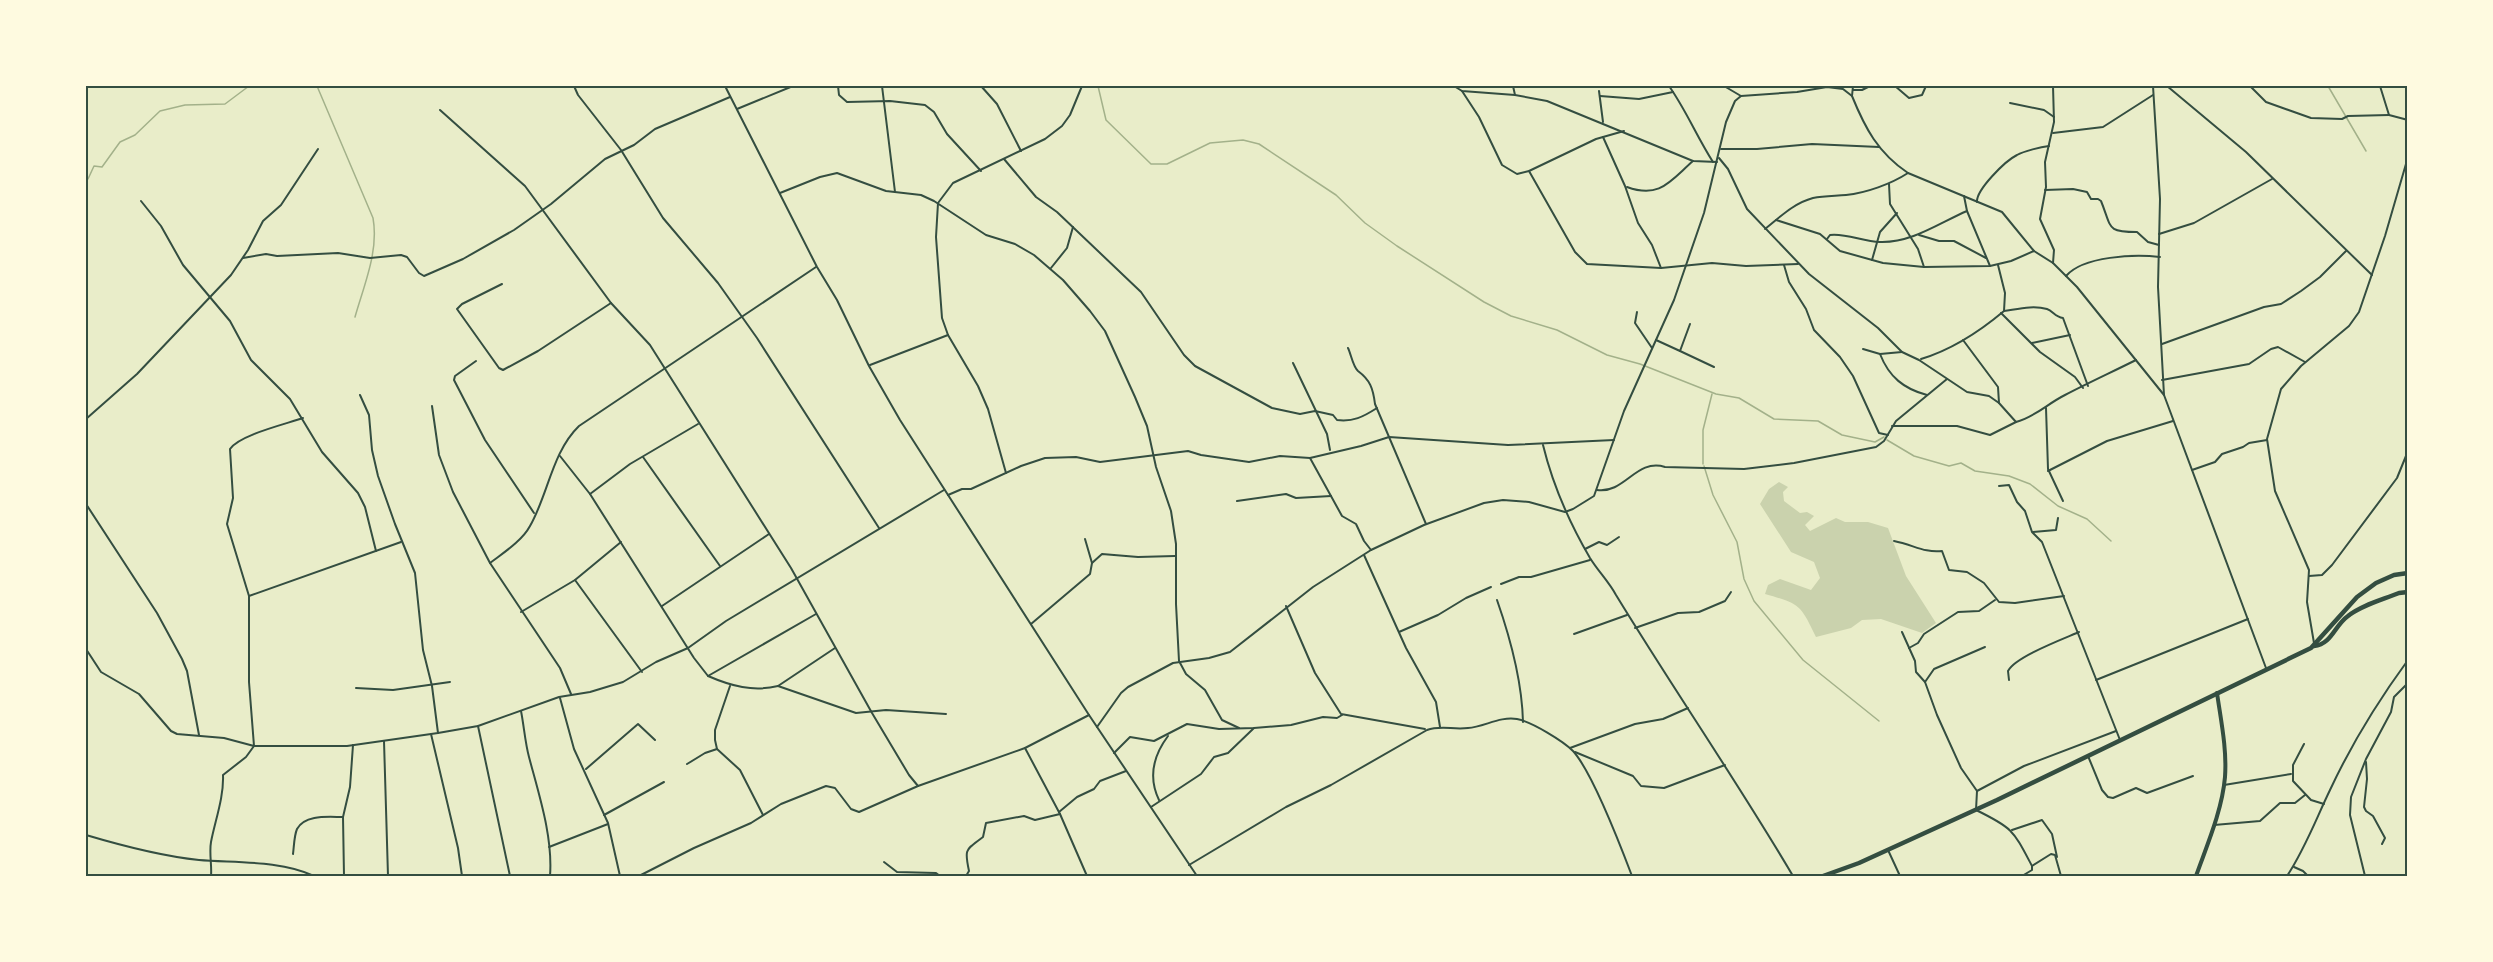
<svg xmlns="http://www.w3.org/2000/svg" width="2493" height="962" viewBox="0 0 2493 962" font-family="'Work Sans',sans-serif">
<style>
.green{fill:#cad2ad}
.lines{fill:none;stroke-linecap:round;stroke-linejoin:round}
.stream{stroke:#a3b18a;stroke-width:1.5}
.minor{stroke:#344e41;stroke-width:2}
.primary{stroke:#344e41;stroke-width:4}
.trunk{stroke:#344e41;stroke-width:4.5}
.neatline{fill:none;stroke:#344e41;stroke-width:2}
</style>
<rect width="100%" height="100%" fill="#e9edc9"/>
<path class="green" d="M1779,482L1788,487L1783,492L1784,501L1800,513L1807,512L1814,516L1805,525L1810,531L1836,518L1845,522H1868L1888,528L1906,576L1936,623L1922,633L1881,619L1862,620L1851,628L1816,637C1800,604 1800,604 1765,594L1768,585L1780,579L1811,590L1820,578L1814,562L1791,552L1760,504L1769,489Z"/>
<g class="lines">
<g class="stream">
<path d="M317,86L373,218C379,251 364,285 355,317"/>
<polyline points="1098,86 1106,120 1151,164 1167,164 1210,143 1243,140 1259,144 1336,195 1365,223 1397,246 1484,302 1511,316 1557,330 1607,355 1640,364 1716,394 1739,398 1774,419 1818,421 1842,435 1875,442 1884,437"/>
<polyline points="2328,86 2366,151"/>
<polyline points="86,178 88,179 94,166 102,167 120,142 135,135 160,111 185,105 225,104 249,86"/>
<polyline points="1887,440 1914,456 1949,466 1961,463 1975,471 2009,476 2030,484 2058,506 2087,519 2111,541"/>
<polyline points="1703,464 1703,430 1712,394"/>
<polyline points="1704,466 1713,495 1737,542 1744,579 1754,601 1803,660 1879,721"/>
</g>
<g class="minor">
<polyline points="574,86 578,95 621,150 663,218 718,283 757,338 879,528"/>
<polyline points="725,86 817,267 837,300 869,366 900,420 1089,715 1197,876"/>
<polyline points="838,86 839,95 847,102 890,101 925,105 934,112 947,134 981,171"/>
<polyline points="882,86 895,192"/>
<polyline points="981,86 997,104 1021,151"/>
<polyline points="1454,86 1462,91 1515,95 1547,101 1693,161 1717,162"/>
<polyline points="1513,86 1515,95"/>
<path d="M1669,86C1686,110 1697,137 1713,162"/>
<polyline points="1724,86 1741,96"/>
<polyline points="1895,86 1909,98 1922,95 1926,86"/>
<polyline points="2153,86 2160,199 2158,287 2164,395 2266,668"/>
<polyline points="2167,86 2246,152 2372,275"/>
<polyline points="2250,86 2266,102 2311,118 2342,119 2348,116 2389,115"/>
<polyline points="2380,86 2389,115 2408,120"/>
<polyline points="1853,90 1862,90 1870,86"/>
<polyline points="1462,91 1479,117 1502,165 1517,174 1529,171 1596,139 1624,131"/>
<polyline points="1599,91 1603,122"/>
<polyline points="1600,96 1639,99 1673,92"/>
<polyline points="1852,96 1853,86"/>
<polyline points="2010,103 2044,110 2054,117"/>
<polyline points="737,109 793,86"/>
<polyline points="440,110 525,186 611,303 650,345 791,568 872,713 909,775 918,786"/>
<polyline points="2053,133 2103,127 2153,95"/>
<polyline points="1603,137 1625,186 1638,223 1652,245 1661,268"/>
<polyline points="1721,149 1757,149 1812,144 1879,147"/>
<path d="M1719,158L1728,169L1747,209L1809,274L1878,328L1902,352L1919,360L1967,392L1989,396L1999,403L2016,422C2035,417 2047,404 2065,395C2088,383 2112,372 2136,360"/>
<path d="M1004,159L1036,197L1057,212L1141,292L1184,355L1195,366L1272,408L1300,414L1315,411L1333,415L1337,420C1353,422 1363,417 1377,408"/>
<polyline points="1529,171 1575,252 1587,264 1661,268 1712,263 1746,266 1798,264"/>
<polyline points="1889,184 1890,204 1918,249 1924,267"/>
<path d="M1627,187C1660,199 1670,181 1693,161"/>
<path d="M2045,190L2073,189L2087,192L2091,199H2098L2101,201C2112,228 2106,232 2137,232L2148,242L2159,245"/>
<polyline points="780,193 820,177 837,173 886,191 921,195 934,201 986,235 1015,244 1034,255 1063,280 1090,311 1105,331 1135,397 1147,426 1156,467 1171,511 1176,544 1176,604 1179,661 1186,674 1205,690 1222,720 1239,728"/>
<polyline points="1964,196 1967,211 1990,266"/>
<polyline points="141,201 161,226 183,265 230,321 251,360 290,399 322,452 358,493 365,507 376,551"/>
<path d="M1977,202C1976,190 2005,161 2017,155C2024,151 2041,147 2049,146"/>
<polyline points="1776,220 1820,234 1840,251 1883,263 1924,267 1990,266 2011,261 2034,251"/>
<path d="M1765,229C1780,217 1794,203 1813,198C1824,196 1835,196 1846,195C1866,193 1891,184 1908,173"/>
<polyline points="2159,234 2194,223 2272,179"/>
<polyline points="1919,235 1939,241 1954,241 1986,258"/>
<path d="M1827,239L1830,235C1847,233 1863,242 1880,242C1912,243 1939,223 1967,211"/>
<polyline points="243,258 266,254 277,256 338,253 370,258 401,255 407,257 419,273 424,276 463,259 514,230 551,204 605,159 634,145 655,129 730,97"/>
<polyline points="1872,260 1880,232 1897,213"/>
<polyline points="2053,263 2054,250 2040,219 2046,187 2045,162 2054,122 2053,86"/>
<polyline points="1784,265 1789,282 1806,309 1814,330 1840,357 1853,376 1879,433 1888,435"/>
<polyline points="1051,268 1067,248 1073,227"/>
<path d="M2066,276C2083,256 2135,254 2160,257"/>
<polyline points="502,284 462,304 457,309 499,368 503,370 538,351 611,303"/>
<path d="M2004,311C2018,309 2033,305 2047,309C2053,311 2055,317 2063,318L2088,386"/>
<polyline points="1637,312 1635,323 1652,348"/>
<polyline points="2001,313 2040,352 2075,377 2083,388"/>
<polyline points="1656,340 1680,351 1690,324"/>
<polyline points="1963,340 1998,387 1999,403"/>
<polyline points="2032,343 2070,335"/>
<polyline points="2162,344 2264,307 2281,304 2301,291 2320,277 2346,251"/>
<path d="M1348,348C1351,354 1353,367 1358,371C1370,380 1373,388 1375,404L1426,524"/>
<polyline points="1863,349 1880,354 1902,352"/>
<polyline points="1680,351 1714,367"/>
<path d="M1880,354C1889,377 1904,389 1927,395"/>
<path d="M1921,359C1951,350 1979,332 2004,311L2005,293L1998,265"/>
<polyline points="476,361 455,376 454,380 485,440 534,513"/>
<polyline points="1293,363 1327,434 1330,450"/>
<polyline points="870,365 948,335"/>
<polyline points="2162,380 2249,364 2271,349 2278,347 2305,362"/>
<polyline points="360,395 369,415 372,450 378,476 395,524 415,573 423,650 432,686 438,733"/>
<polyline points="432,406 439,455 453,492 490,563 560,668 571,694"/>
<polyline points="2046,408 2048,469 2063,501"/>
<polyline points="86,419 137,374 231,275 248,250 263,221 281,205 318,149"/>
<polyline points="1892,426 1957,426 1990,435 2016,422"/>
<path d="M1543,445C1553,486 1569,522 1590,558C1598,571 1609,582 1616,595C1674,690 1737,781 1793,876"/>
<polyline points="560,456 590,494 694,658 708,676 816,614"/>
<polyline points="643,457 720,566"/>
<polyline points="1310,458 1342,516 1356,524 1364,541 1371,550"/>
<polyline points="2192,470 2215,462 2222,454 2243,447 2249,443 2267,440"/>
<polyline points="2048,471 2107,441 2173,421"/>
<polyline points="1006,473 988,409 978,386 948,335 942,318 936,237 938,203 953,183 1045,139 1062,126 1070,115 1082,86"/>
<polyline points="1999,486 2009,485 2017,502 2025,511 2032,532 2042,542 2120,740"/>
<path d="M1597,490C1625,494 1636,458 1665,467L1744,469L1794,463L1876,447L1884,441L1896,421L1947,379"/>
<polyline points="590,494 630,464 698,424"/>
<polyline points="948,495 962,489 971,489 1021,466 1045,458 1076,457 1100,462 1188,451 1201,455 1249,462 1280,456 1310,458 1361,446 1389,437 1508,445 1614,440"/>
<polyline points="1237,501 1286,494 1296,498 1331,496"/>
<polyline points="86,504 157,613 182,659 187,671 199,735"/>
<polyline points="2033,532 2056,530 2058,518"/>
<path d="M1894,541C1914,545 1924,553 1942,551L1949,570L1967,572L1984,583L1999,602L2015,603L2064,596"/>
<polyline points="1585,549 1599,542 1607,545 1619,537"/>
<polyline points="1364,555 1406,648 1436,702 1440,727"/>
<path d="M490,563C503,553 522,541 530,526C548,495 552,452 579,426L816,267"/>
<polyline points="1092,563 1102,554 1138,557 1175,556"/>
<polyline points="2309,576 2322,575 2332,565 2397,478 2408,451"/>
<polyline points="575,580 642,672"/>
<polyline points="1501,584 1519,577 1531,577 1590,560"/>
<polyline points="249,596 401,542"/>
<path d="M1497,600C1511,640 1522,680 1523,722"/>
<polyline points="662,606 769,534"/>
<polyline points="1286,606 1315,673 1341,714 1425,729"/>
<polyline points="521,612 575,580 621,542"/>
<polyline points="1031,624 1090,574 1092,563 1085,539"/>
<polyline points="1635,628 1678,613 1699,612 1725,601 1731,592"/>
<polyline points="1399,632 1438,615 1466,598 1491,587"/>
<path d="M1902,632L1915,661L1916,672L1925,682L1937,715L1961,768L1977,791L1976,810C2013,828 2013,830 2032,866V870L2022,876"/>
<polyline points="1574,634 1627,615"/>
<polyline points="2314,643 2307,602 2309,570 2275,491 2267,439 2281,389 2301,366 2349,326 2359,312 2385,236 2408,157"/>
<polyline points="1909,648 1918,643 1924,634 1958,612 1979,611 1995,600"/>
<path d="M86,649L101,672L139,694L171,731L177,734L224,738L254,746L249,682V596L227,524L233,498L230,449C239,435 286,424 303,418"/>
<path d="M708,676C731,686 753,692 778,686L835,648"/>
<path d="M2009,680L2008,671C2015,657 2063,639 2079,632"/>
<polyline points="2096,680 2248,619"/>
<polyline points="1925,682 1934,669 1985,647"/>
<polyline points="730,686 715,730 715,740 717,749 740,770 763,815"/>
<polyline points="778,686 856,713 886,710 946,714"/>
<polyline points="356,688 393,690 450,682"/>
<polyline points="560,698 574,749 608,823 620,876"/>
<path d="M521,711C524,726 525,742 529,757C539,795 553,837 550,876"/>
<polyline points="478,726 510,876"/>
<path d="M1097,727L1121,693L1128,687L1173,663L1209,658L1230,652L1313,587L1371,550L1424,525L1484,503L1503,500L1529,502L1565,512L1573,509L1594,496L1624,411L1674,300L1704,213L1726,122L1735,101L1741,96L1797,92L1827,87L1843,89L1852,96C1865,128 1878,153 1908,173L2002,212L2034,251L2053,263L2077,287L2164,395"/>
<polyline points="431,734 458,848 462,876"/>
<polyline points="384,741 388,876"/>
<polyline points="2304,744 2293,765 2293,781 2311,800 2324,804"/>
<polyline points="1025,748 1060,814 1087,876"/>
<polyline points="1570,748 1635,724 1663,719 1688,708"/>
<polyline points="1575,752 1633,776 1641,786 1664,788 1725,765"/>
<polyline points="1114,753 1130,737 1154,741 1187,724 1219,729 1254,728 1291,725 1323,717 1337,718 1342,715"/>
<polyline points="2088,756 2102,790 2108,797 2113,798 2136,788 2147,793 2193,776"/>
<polyline points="2366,762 2367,779 2364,807 2366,811 2373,816 2385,838 2382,844"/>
<polyline points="687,764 705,753 717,749"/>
<polyline points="586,769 638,724 655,740"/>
<polyline points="2224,785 2291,774"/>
<polyline points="1977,791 2024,766 2116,731"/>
<path d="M1159,800C1148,777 1153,756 1168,736"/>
<polyline points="1151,807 1201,774 1214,757 1228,753 1254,728"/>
<polyline points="1059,812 1077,797 1094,789 1100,781 1126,771"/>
<polyline points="604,815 664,782"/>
<polyline points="343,817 344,876"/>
<polyline points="2214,825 2260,821 2280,803 2295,803 2305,795"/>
<polyline points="2012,830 2042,820 2052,834 2057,857"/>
<path d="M86,835C123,846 160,856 199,860C234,863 281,860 314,876"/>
<polyline points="549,847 608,824"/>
<polyline points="1888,850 1900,876"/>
<path d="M293,854C294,847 294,836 297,829C305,814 329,817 343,817L350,787L353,745"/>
<polyline points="884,862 897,872 936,873 940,876"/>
<path d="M1189,865L1286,807L1331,785L1427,730C1441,725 1453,730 1468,728C1484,727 1500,716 1517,719C1532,722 1563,741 1573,751C1593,773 1621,847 1632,876"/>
<polyline points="2032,866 2051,854 2055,855 2061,876"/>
<polyline points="2294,867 2303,871 2308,876"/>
<path d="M211,876C212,865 209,853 211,842C215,821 224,797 223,775L246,757L254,746H347L438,733L478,726L559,697L590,692L623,682L656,662L688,648L726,621L944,490"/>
<polyline points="639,876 694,848 751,823 781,804 826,786 835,788 851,809 859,812 918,786 1025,748 1089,715"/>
<path d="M966,876L969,871C964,848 966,850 983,837L986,823L1024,816L1035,820L1060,814"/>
<path d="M2287,876C2305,849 2316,819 2330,790C2351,745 2378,701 2408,660"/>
<polyline points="2365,876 2350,815 2351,797 2366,759 2391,712 2394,697 2408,683"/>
</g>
<path class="primary" d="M2196,876C2207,845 2222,811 2225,777C2227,749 2221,721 2217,693"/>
<g class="trunk">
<path d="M2314,646C2332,644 2334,626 2348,616C2362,605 2382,600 2399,593L2408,592"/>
<polyline points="1823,876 1859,863 1997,800 2311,648 2357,597 2376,583 2394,575 2408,573"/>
</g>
</g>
<rect width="2493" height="962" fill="none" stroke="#fefae0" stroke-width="174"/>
<rect x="87" y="87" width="2319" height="788" class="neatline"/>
</svg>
